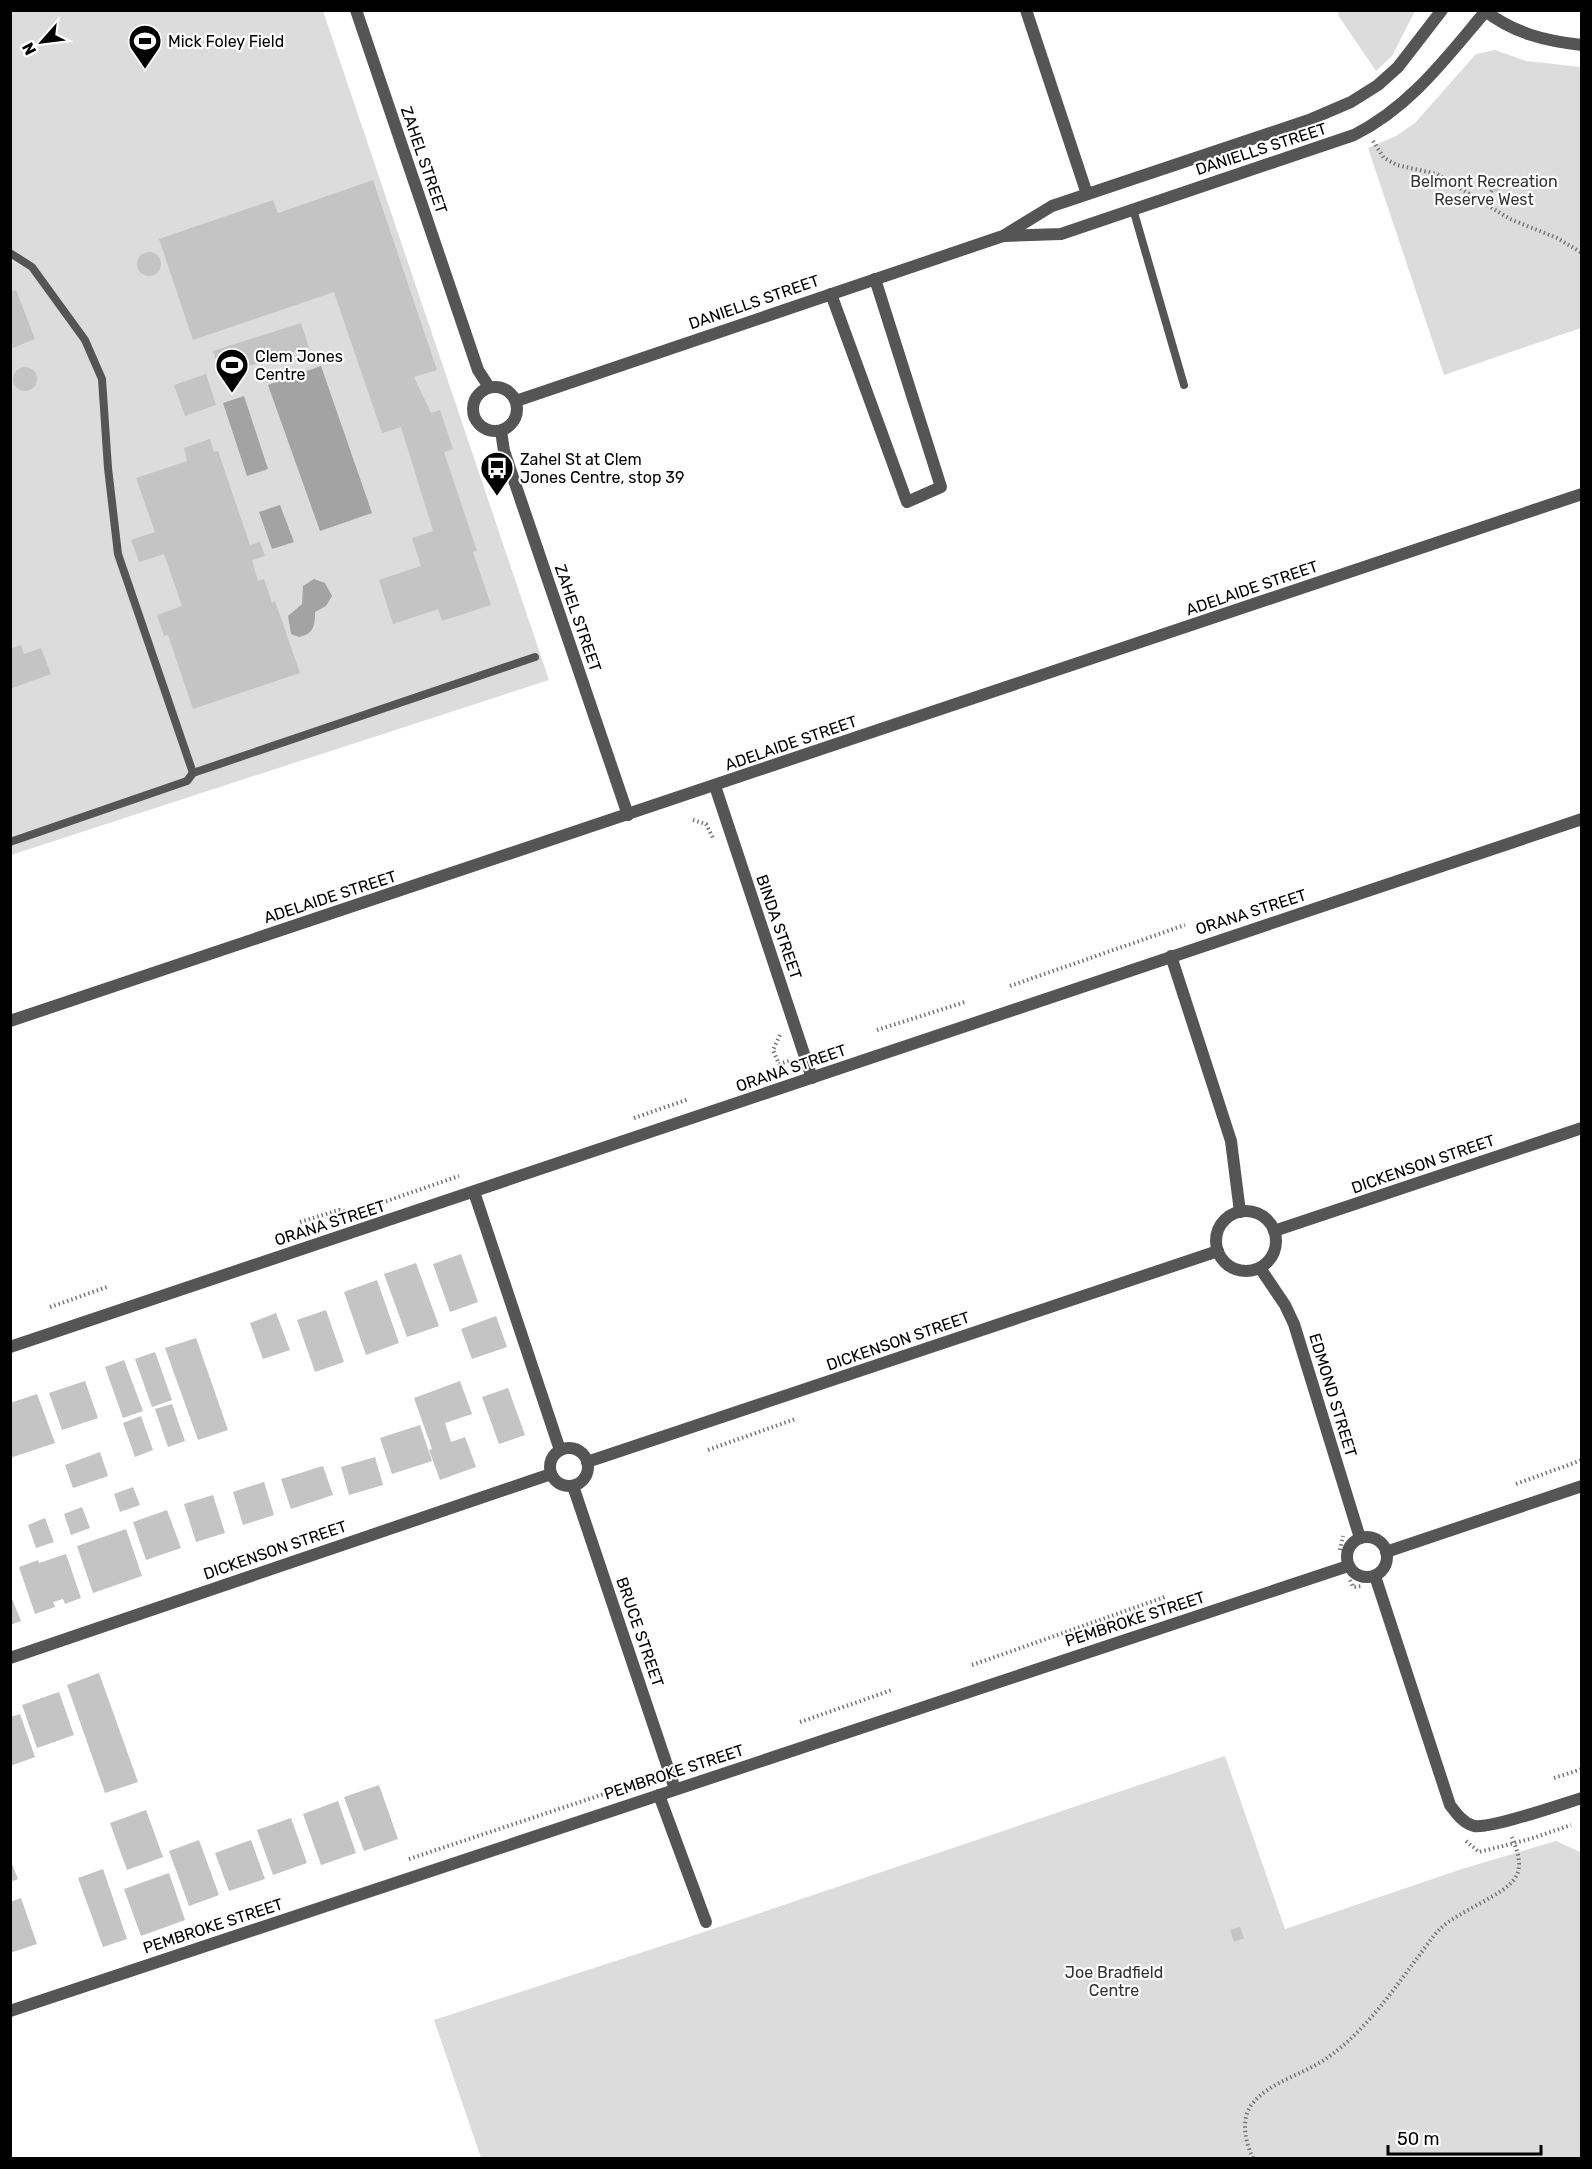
<svg xmlns="http://www.w3.org/2000/svg" width="1592" height="2169" viewBox="0 0 1592 2169" font-family="Rubik,sans-serif">
<style>
.green{fill:#dcdcdc}
.water{fill:#a3a3a3}
.building{fill:#c4c4c4}
.lines{fill:none;stroke-linecap:round;stroke-linejoin:round}
.path{stroke:#777;stroke-width:4;stroke-dasharray:1.5 3;stroke-linecap:butt}
.lane{stroke:#555;stroke-width:8}
.street{stroke:#555;stroke-width:12}
.labels{text-anchor:middle;dominant-baseline:central;stroke-width:4.5;stroke-linejoin:round;paint-order:stroke}
.poi-label{font-size:16px;fill:#000;stroke:#fff;text-anchor:start}
.street-label{font-size:16px;fill:#000;stroke:#fff}
.park-label{font-size:16px;fill:#333;stroke:#fff}
</style>
<rect width="100%" height="100%" fill="#fff"/>
<g class="green">
<polygon points="10,11 323,11 549,680 11,855"/>
<polygon points="1339,11 1339,10 1415,11 1392,56 1376,71 1338,15"/>
<polygon points="1495,50 1526,61 1581,67 1581,328 1444,375 1368,148 1396,136 1415,123 1476,54"/>
<polygon points="1225,1756 1285,1929 1462,1869 1556,1841 1580,1852 1581,2158 481,2158 434,2020 683,1939"/>
</g>
<g class="water">
<polygon points="321,366 372,513 320,531 268,385"/>
<polygon points="244,396 268,469 247,476 223,403"/>
<polygon points="280,505 294,542 272,549 259,512"/>
<path d="M314,579L325,583L332,596L326,606L315,612C315,625 314,634 299,637L291,634L288,616L302,604L303,586Z"/>
</g>
<g class="building">
<polygon points="1491,177 1503,182 1499,193 1487,188"/>
<polygon points="373,180 437,370 414,377 431,413 440,410 453,449 444,452 477,551 473,552 491,605 442,621 438,609 393,624 379,580 421,566 412,538 433,531 401,427 382,433 334,292 193,340 159,239 273,200 278,213"/>
<circle cx="149" cy="264" r="12"/>
<polygon points="16,290 35,339 10,349 10,292"/>
<polygon points="301,323 309,347 221,375 213,351"/>
<circle cx="25" cy="379" r="12"/>
<polygon points="206,374 216,405 185,416 174,385"/>
<polygon points="210,439 214,452 218,451 250,545 260,542 265,556 252,560 258,581 264,579 272,603 275,601 300,673 193,709 168,635 164,636 157,615 182,606 164,554 139,562 131,540 155,532 136,478 187,461 184,448"/>
<polygon points="21,645 24,654 41,648 51,674 10,689 10,649"/>
<polygon points="461,1254 478,1302 450,1312 433,1264"/>
<polygon points="416,1263 439,1326 407,1337 384,1274"/>
<polygon points="377,1280 399,1343 366,1355 344,1292"/>
<polygon points="326,1310 344,1362 315,1372 297,1320"/>
<polygon points="276,1313 290,1350 263,1359 250,1323"/>
<polygon points="496,1316 507,1347 472,1359 461,1329"/>
<polygon points="196,1338 228,1430 198,1440 165,1348"/>
<polygon points="155,1352 172,1400 152,1407 135,1359"/>
<polygon points="124,1360 143,1411 123,1418 105,1367"/>
<polygon points="85,1381 98,1418 62,1430 49,1393"/>
<polygon points="460,1381 472,1414 445,1423 451,1442 465,1437 476,1467 440,1480 429,1450 432,1449 414,1398"/>
<polygon points="508,1388 525,1435 499,1444 482,1397"/>
<polygon points="37,1394 55,1443 10,1458 10,1403"/>
<polygon points="172,1404 185,1441 168,1447 155,1409"/>
<polygon points="141,1416 153,1450 135,1457 123,1423"/>
<polygon points="420,1425 432,1461 392,1474 380,1438"/>
<polygon points="100,1452 108,1476 73,1488 65,1465"/>
<polygon points="375,1457 383,1485 349,1495 341,1467"/>
<polygon points="323,1466 333,1495 291,1509 281,1479"/>
<polygon points="264,1482 274,1515 243,1525 233,1492"/>
<polygon points="133,1487 140,1505 120,1512 114,1494"/>
<polygon points="213,1495 225,1533 196,1542 184,1504"/>
<polygon points="82,1507 90,1528 71,1535 64,1514"/>
<polygon points="167,1510 181,1548 146,1560 133,1522"/>
<polygon points="45,1518 54,1542 36,1548 28,1525"/>
<polygon points="126,1529 142,1576 93,1593 77,1546"/>
<polygon points="66,1554 81,1598 65,1604 63,1599 53,1602 55,1607 35,1614 19,1567 38,1560 39,1563"/>
<polygon points="10,1594 21,1621 10,1625"/>
<polygon points="99,1673 138,1782 105,1793 67,1685"/>
<polygon points="59,1692 74,1735 37,1748 22,1705"/>
<polygon points="20,1714 35,1757 10,1766 10,1717"/>
<polygon points="379,1785 398,1839 364,1851 344,1797"/>
<polygon points="338,1801 356,1853 321,1865 303,1814"/>
<polygon points="146,1810 163,1857 127,1870 110,1823"/>
<polygon points="291,1818 307,1863 273,1875 257,1830"/>
<polygon points="199,1840 219,1895 189,1906 169,1851"/>
<polygon points="251,1840 265,1879 229,1891 215,1853"/>
<polygon points="10,1859 18,1879 10,1882"/>
<polygon points="103,1869 127,1939 103,1947 78,1878"/>
<polygon points="169,1873 185,1920 141,1936 124,1889"/>
<polygon points="21,1898 37,1944 10,1953 10,1902"/>
<polygon points="1240,1927 1244,1938 1234,1942 1230,1930"/>
</g>
<g class="lines">
<g class="path">
<polyline points="1373,141 1384,158 1397,165 1437,174 1510,219 1557,238 1582,253"/>
<polyline points="1485,204 1492,190"/>
<polyline points="693,820 706,824 713,838"/>
<polyline points="1010,986 1185,925"/>
<polyline points="877,1030 965,1002"/>
<polyline points="780,1035 773,1050 779,1064 789,1061"/>
<polyline points="634,1118 689,1099"/>
<polyline points="300,1222 339,1210 352,1213 459,1176"/>
<polyline points="50,1307 107,1287"/>
<polyline points="708,1450 795,1419"/>
<polyline points="1516,1484 1582,1460"/>
<polyline points="1340,1550 1343,1536"/>
<polyline points="1350,1580 1353,1587 1362,1586"/>
<polyline points="972,1665 1165,1597"/>
<polyline points="800,1722 892,1690"/>
<polyline points="1554,1778 1582,1769"/>
<polyline points="1466,1841 1479,1852 1530,1839 1571,1825"/>
<polyline points="409,1859 652,1778"/>
<path d="M1253,2158C1245,2142 1240,2118 1253,2103C1271,2081 1305,2074 1327,2058C1363,2033 1389,1996 1415,1961C1423,1951 1431,1938 1440,1929C1458,1911 1505,1895 1515,1878C1524,1864 1516,1848 1511,1835"/>
</g>
<g class="lane">
<polyline points="1133,209 1184,385"/>
<polyline points="10,253 32,267 85,340 102,379 108,468 118,554 193,773"/>
<polyline points="10,842 187,781 193,773 535,657"/>
</g>
<g class="street">
<polyline points="356,10 478,370 489,387"/>
<polyline points="1026,10 1087,194"/>
<path d="M1484,10C1513,33 1545,41 1582,45"/>
<path d="M1004,236L1061,234L1354,135C1410,107 1446,58 1485,12"/>
<polyline points="831,294 907,502 941,487 875,279"/>
<circle cx="495" cy="409" r="22"/>
<polyline points="516,401 1003,236 1052,206 1309,120 1351,102 1378,85 1398,67 1442,10"/>
<polyline points="501,431 504,451 628,815"/>
<polyline points="715,786 812,1078"/>
<polyline points="1171,956 1231,1141 1240,1212"/>
<polyline points="10,1021 1582,494"/>
<polyline points="474,1192 560,1450"/>
<circle cx="1246" cy="1241" r="30"/>
<polyline points="1274,1231 1582,1128"/>
<polyline points="1260,1268 1285,1305 1294,1324 1360,1538"/>
<polyline points="10,1347 1582,819"/>
<circle cx="569" cy="1467" r="19"/>
<polyline points="587,1462 1218,1251"/>
<polyline points="573,1486 675,1789"/>
<circle cx="1367" cy="1557" r="20"/>
<polyline points="1386,1552 1582,1486"/>
<path d="M1375,1576L1450,1805C1456,1813 1463,1823 1474,1826C1491,1829 1562,1804 1582,1798"/>
<polyline points="10,1658 551,1474"/>
<polyline points="659,1795 706,1922"/>
<polyline points="10,2011 1348,1566"/>
</g>
</g>
<defs>
<g id="stadium-pin" transform="scale(1.725)"><path d="M0 17L-7.5 6A9.5 9.5 0 1 1 7.5 6Z" fill="#000" stroke="#fff"/><path d="M0-5a6.5 5 0 1 0 0 10a6.5 5 0 1 0 0-10ZM-3.5-1.8h7v3.6h-7Z" fill="#fff"/></g>
<g id="bus-pin" transform="scale(1.725)"><path d="M0 17L-7.5 6A9.5 9.5 0 1 1 7.5 6Z" fill="#000" stroke="#fff"/><path d="M-5-6H5V4H4V6H2V4H-2V6H-4V4H-5ZM-3.5-4V0h7V-4ZM-3.5 1.2v1.5H-2V1.2ZM2 1.2v1.5H3.5V1.2Z" fill="#fff"/></g>
</defs>
<g fill-rule="evenodd">
<use href="#stadium-pin" x="145" y="41"/>
<use href="#stadium-pin" x="232" y="365"/>
<use href="#bus-pin" x="497" y="468"/>
</g>
<g class="labels">
<g class="poi-label">
<text x="168" y="41">Mick Foley Field</text>
<text x="255" y="356">Clem Jones<tspan x="255" dy="18">Centre</tspan></text>
<text x="520" y="459">Zahel St at Clem<tspan x="520" dy="18">Jones Centre, stop 39</tspan></text>
</g>
<g class="street-label">
<text transform="translate(1261 149) rotate(-18)">DANIELLS STREET</text>
<text transform="translate(424 160) rotate(71)">ZAHEL STREET</text>
<text transform="translate(754 302) rotate(-19)">DANIELLS STREET</text>
<text transform="translate(1252 588) rotate(-19)">ADELAIDE STREET</text>
<text transform="translate(578 618) rotate(71)">ZAHEL STREET</text>
<text transform="translate(791 743) rotate(-19)">ADELAIDE STREET</text>
<text transform="translate(330 897) rotate(-18)">ADELAIDE STREET</text>
<text transform="translate(1251 912) rotate(-18)">ORANA STREET</text>
<text transform="translate(779 927) rotate(71)">BINDA STREET</text>
<text transform="translate(791 1068) rotate(-19)">ORANA STREET</text>
<text transform="translate(1423 1164) rotate(-19)">DICKENSON STREET</text>
<text transform="translate(330 1223) rotate(-18)">ORANA STREET</text>
<text transform="translate(898 1341) rotate(-19)">DICKENSON STREET</text>
<text transform="translate(1333 1395) rotate(73)">EDMOND STREET</text>
<text transform="translate(275 1550) rotate(-19)">DICKENSON STREET</text>
<text transform="translate(1135 1619) rotate(-18)">PEMBROKE STREET</text>
<text transform="translate(640 1632) rotate(71)">BRUCE STREET</text>
<text transform="translate(674 1772) rotate(-18)">PEMBROKE STREET</text>
<text transform="translate(213 1926) rotate(-18)">PEMBROKE STREET</text>
</g>
<g class="park-label">
<text x="1484" y="181">Belmont Recreation<tspan x="1484" dy="18">Reserve West</tspan></text>
<text x="1114" y="1972">Joe Bradfield<tspan x="1114" dy="18">Centre</tspan></text>
</g>
</g>
<rect width="1592" height="2169" fill="none" stroke="#000000" stroke-width="24"/>
<g transform="translate(42 42) rotate(242)" stroke="#ffffff" stroke-width="4.5" paint-order="stroke">
<path d="M0-4.5L10 22L0 15L-10 22Z" fill="#000000"/>
<text y="-9" font-size="16" font-weight="bold" text-anchor="middle" fill="#000000">N</text>
</g>
<path d="M1388 2145v9h153v-9" fill="none" stroke="#000000" stroke-width="3"/>
<text x="1397" y="2145" font-size="18" fill="#000000" stroke="#ffffff" stroke-width="4.5" paint-order="stroke">50 m</text>
</svg>
